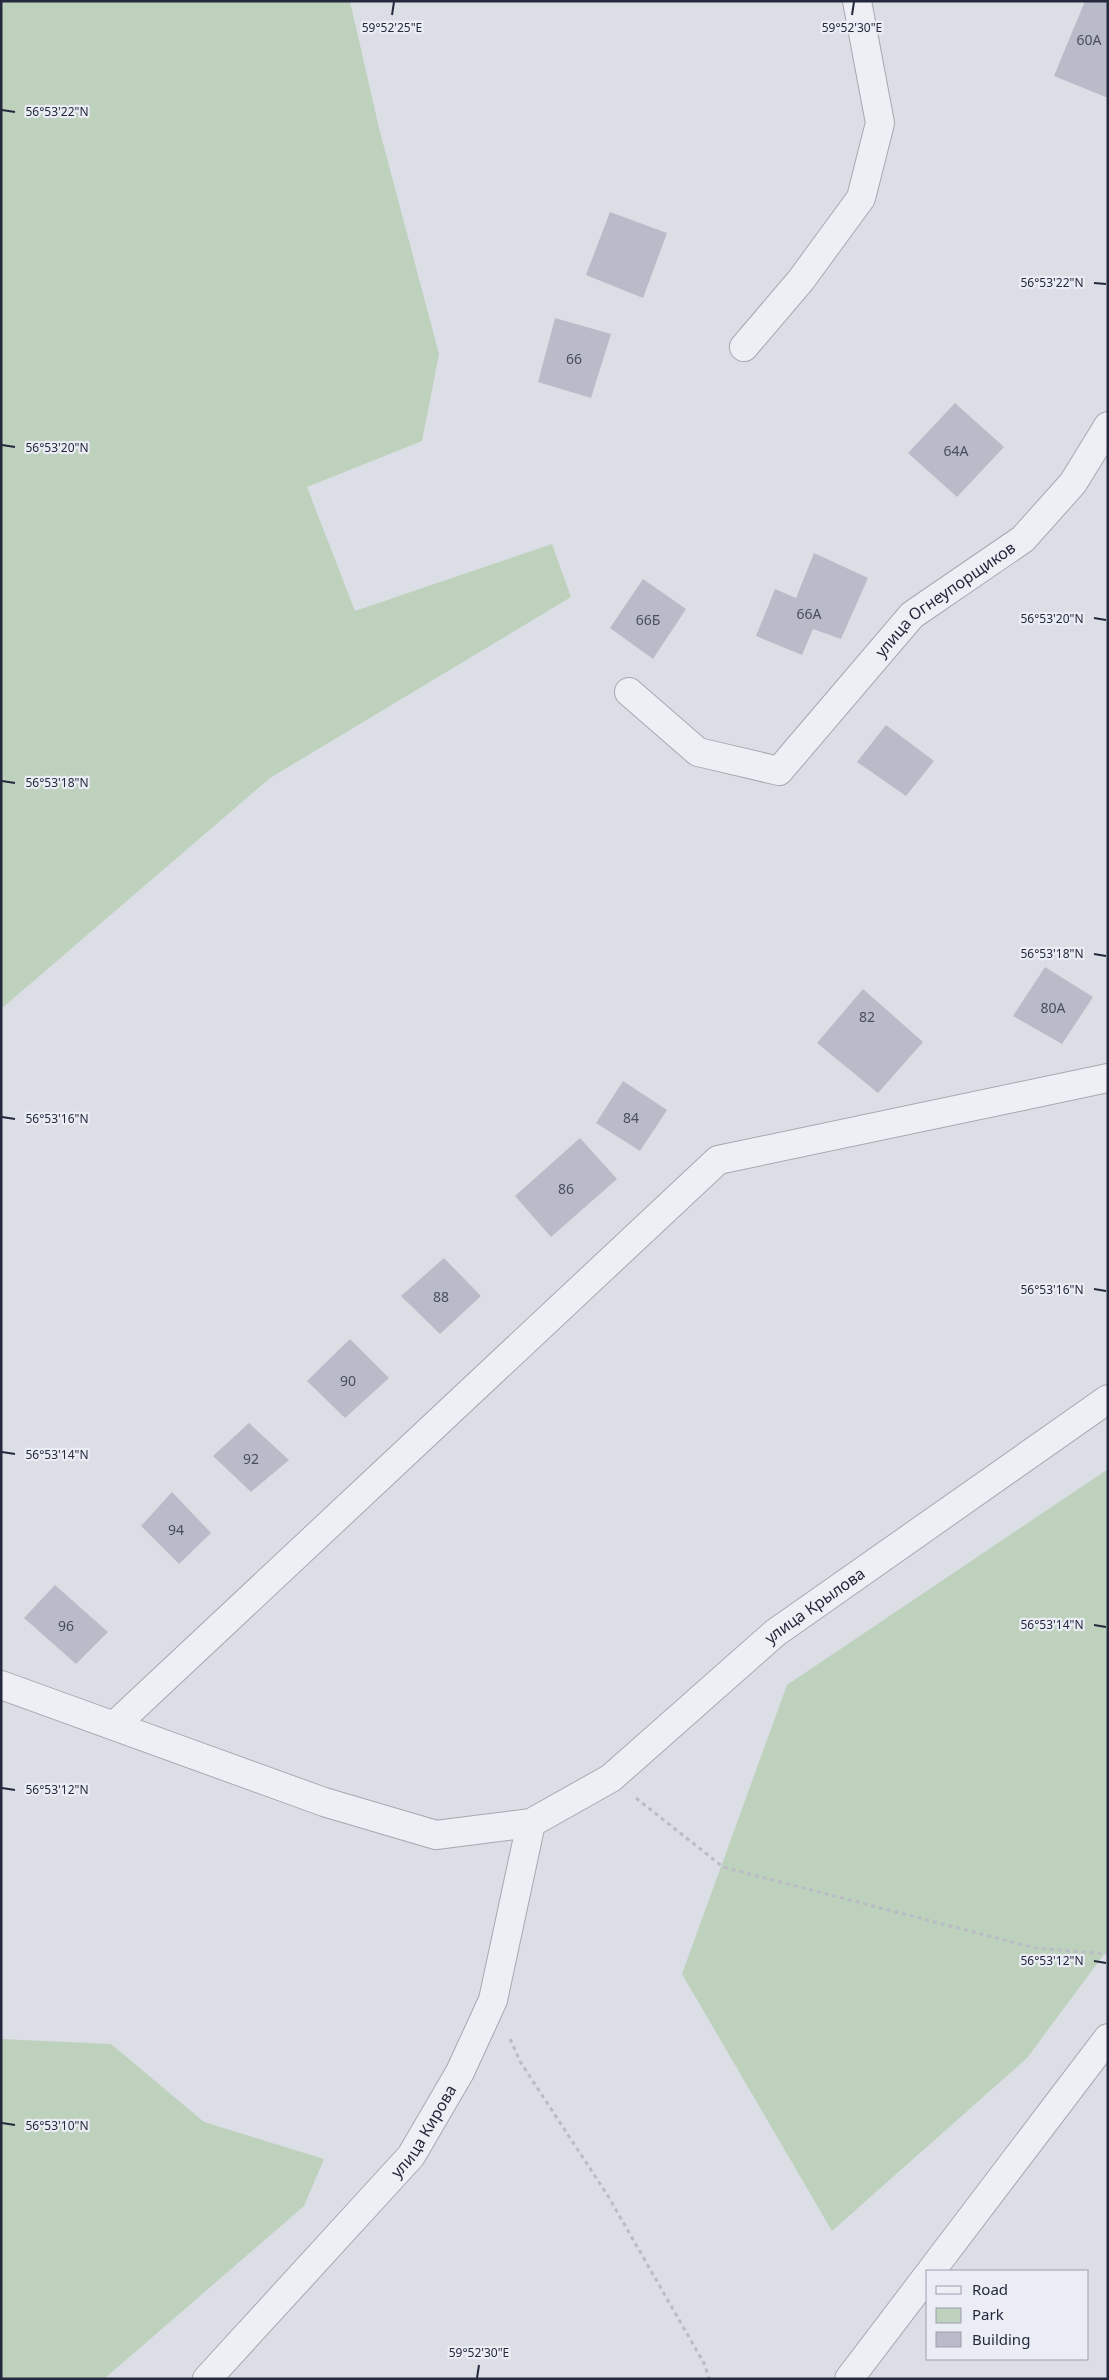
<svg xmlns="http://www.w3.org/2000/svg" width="1109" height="2380" viewBox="0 0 1109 2380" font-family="'Noto Sans',sans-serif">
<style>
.green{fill:#bdd1bd}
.building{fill:#b9bbc9}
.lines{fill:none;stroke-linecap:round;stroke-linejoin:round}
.minor-casing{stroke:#a5a8b3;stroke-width:30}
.path{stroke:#babcc5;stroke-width:3;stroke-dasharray:4 4;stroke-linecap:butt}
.minor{stroke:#eeeff5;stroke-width:28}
.ticks{fill:none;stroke:#25293d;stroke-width:2}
.labels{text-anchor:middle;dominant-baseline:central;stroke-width:4.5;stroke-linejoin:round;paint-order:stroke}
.number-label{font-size:14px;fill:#4a4e60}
.street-label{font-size:16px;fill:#25293d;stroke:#ebedf4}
.ticks-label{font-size:12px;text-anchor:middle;fill:#25293d;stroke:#ebedf4;stroke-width:4.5;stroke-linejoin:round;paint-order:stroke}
</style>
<rect width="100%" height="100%" fill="#dcdee6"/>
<g class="green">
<polygon points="1,1 350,1 379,128 439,354 422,441 307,487 355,611 552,544 571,597 270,778 1,1009"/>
<polygon points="1108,1469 1108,1949 1027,2058 832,2231 682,1974 787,1685"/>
<polygon points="1,2039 111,2044 204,2122 324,2159 304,2206 104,2379 1,2379"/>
</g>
<g class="building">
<polygon points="1085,1 1108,1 1108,98 1054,76"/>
<polygon points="610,212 667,233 643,298 586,275"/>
<polygon points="555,318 611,334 591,398 538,382"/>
<polygon points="955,403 1004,447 957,497 908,453"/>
<polygon points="814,553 868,578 841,639 813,629 802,655 756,636 775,589 796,598"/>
<polygon points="643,579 686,609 653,659 610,628"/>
<polygon points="886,725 934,761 906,796 857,762"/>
<polygon points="1045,967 1093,997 1062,1044 1013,1016"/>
<polygon points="863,989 923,1042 878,1093 817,1043"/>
<polygon points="623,1081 667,1110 640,1151 596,1123"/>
<polygon points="580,1138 617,1179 551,1237 515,1196"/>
<polygon points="444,1258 481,1296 440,1334 401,1296"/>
<polygon points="350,1339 389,1378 345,1418 307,1381"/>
<polygon points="249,1423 289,1460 251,1492 213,1456"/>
<polygon points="172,1492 211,1533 179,1564 141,1526"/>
<polygon points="55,1585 108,1632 76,1664 24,1618"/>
</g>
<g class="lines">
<g class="minor-casing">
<g id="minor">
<polyline points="744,347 801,280 861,198 880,123 857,1"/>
<path id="s1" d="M629,692L698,752L779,771L912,615L1023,539L1073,483L1108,426"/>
<path id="s2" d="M1,1685L324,1802L436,1835L531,1823L611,1778L775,1633L1108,1399"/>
<polyline points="115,1725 718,1160 1108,1078"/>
<polyline points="931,2271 1108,2038"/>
<path id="s3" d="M207,2379L411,2156L460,2072L493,2000L531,1823"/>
<polyline points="849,2379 928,2275"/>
</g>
</g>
<g class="path">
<polyline points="636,1798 723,1867 1035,1948 1108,1954"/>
<polyline points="510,2039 521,2063 608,2196 705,2365 709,2379"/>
</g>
<use href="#minor" class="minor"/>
</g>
<path class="ticks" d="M392,15L394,2M852,15L854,2M2,110L15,112M1094,283L1106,284M2,445L15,447M1094,618L1106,620M2,781L15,783M1094,954L1106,956M2,1117L15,1119M1094,1289L1106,1291M2,1452L15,1454M1094,1625L1106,1627M2,1788L15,1790M1094,1961L1106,1963M2,2123L15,2125M477,2378L479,2365"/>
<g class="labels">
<g class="number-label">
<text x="1089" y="39">60А</text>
<text x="574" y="358">66</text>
<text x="956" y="450">64А</text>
<text x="809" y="613">66А</text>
<text x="648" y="619">66Б</text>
<text x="1053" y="1007">80А</text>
<text x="867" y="1016">82</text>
<text x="631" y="1117">84</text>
<text x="566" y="1188">86</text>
<text x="441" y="1296">88</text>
<text x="348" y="1380">90</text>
<text x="251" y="1458">92</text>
<text x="176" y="1529">94</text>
<text x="66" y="1625">96</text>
</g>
<g class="street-label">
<text stroke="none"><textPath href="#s1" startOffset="415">улица Огнеупорщиков</textPath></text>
<text stroke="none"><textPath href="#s2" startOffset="915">улица Крылова</textPath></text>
<text stroke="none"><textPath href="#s3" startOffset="330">улица Кирова</textPath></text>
</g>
</g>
<g class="ticks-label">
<text x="392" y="32">59°52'25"E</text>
<text x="852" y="32">59°52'30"E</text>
<text x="57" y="116">56°53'22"N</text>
<text x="1052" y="287">56°53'22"N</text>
<text x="57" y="452">56°53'20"N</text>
<text x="1052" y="623">56°53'20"N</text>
<text x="57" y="787">56°53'18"N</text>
<text x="1052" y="958">56°53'18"N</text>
<text x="57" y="1123">56°53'16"N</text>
<text x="1052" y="1294">56°53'16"N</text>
<text x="57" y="1459">56°53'14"N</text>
<text x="1052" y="1629">56°53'14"N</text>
<text x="57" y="1794">56°53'12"N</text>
<text x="1052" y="1965">56°53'12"N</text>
<text x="57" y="2130">56°53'10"N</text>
<text x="479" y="2357">59°52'30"E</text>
</g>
<rect width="1109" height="2380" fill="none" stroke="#25293d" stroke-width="5"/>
<rect x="926" y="2270" width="162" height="90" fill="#ebedf4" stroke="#9c9fab"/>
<rect x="936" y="2286" width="25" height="8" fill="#eeeff5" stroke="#9c9fab"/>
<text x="972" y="2295" font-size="15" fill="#25293d">Road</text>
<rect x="936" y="2308" width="25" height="15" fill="#bdd1bd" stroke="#9c9fab"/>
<text x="972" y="2320" font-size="15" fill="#25293d">Park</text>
<rect x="936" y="2332" width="25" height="15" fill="#b9bbc9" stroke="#9c9fab"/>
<text x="972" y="2345" font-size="15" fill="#25293d">Building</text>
</svg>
